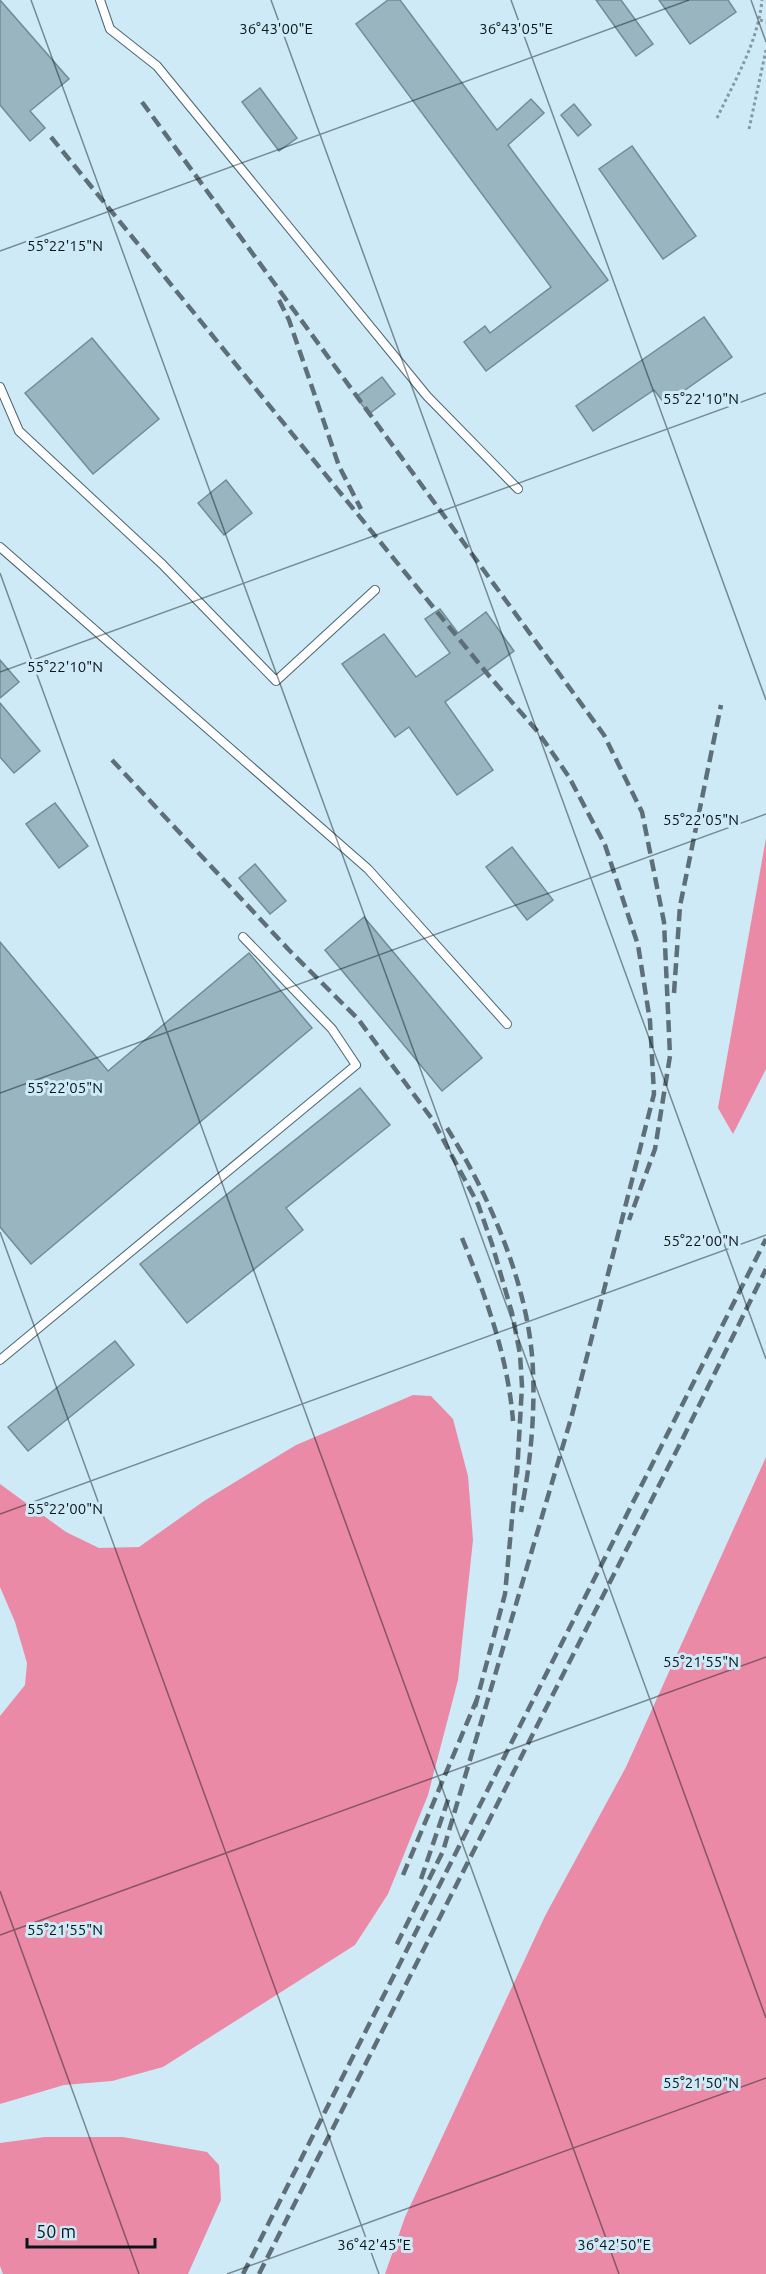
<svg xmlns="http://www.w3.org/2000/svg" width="766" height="2274" viewBox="0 0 766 2274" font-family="Ubuntu,sans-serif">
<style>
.forest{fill:#eb8aa6}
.building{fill:#99b5c0;stroke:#718c97;stroke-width:1.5}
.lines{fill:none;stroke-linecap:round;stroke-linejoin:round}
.service-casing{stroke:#4b646f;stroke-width:10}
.path{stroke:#8499a2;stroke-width:3;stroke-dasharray:3 3;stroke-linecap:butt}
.service{stroke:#fff;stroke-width:8}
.rail{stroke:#5e6f77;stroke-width:4.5;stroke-dasharray:12 6;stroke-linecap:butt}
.ticks{fill:none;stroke:#0c161a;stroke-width:1.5;stroke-opacity:0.45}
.ticks-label{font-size:15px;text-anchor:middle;fill:#0c161a;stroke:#ceeaf6;stroke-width:6;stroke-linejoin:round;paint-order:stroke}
</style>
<rect width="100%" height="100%" fill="#ceeaf6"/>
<g class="forest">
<polygon points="766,838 766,1069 733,1134 718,1108"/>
<polygon points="413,1395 431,1396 453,1419 468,1476 473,1540 458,1680 428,1795 388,1894 355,1945 163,2067 112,2081 64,2085 0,2104 0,1716 25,1685 27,1663 15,1622 0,1587 0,1484 66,1532 99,1548 139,1547 204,1501 296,1445"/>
<polygon points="766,1457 766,2274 385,2274 405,2217 545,1916 626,1767"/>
<polygon points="45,2137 123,2137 207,2152 219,2165 221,2200 188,2274 3,2274 0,2266 0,2143"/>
</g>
<g class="building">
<polygon points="0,0 69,79 30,111 45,128 30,141 0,105"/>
<polygon points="388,0 400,0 497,130 531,99 544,113 508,145 608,280 486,371 464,342 485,326 490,333 551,287 356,24"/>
<polygon points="596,0 621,0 653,44 636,56"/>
<polygon points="659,0 728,0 736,12 690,44"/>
<polygon points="260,88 297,138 279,151 242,102"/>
<polygon points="574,104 591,125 578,136 561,115"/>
<polygon points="632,146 696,236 663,259 599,169"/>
<polygon points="704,317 732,357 665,404 654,390 593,431 576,406"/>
<polygon points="92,338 159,419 93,474 25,393"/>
<polygon points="382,377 395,394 369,414 356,397"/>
<polygon points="226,480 252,513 224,535 198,503"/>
<polygon points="440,609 458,633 486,612 514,651 445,702 493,770 457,795 409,727 395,737 342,664 384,634 416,677 450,653 425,619"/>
<polygon points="0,660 19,682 0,698"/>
<polygon points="0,703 40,751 14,773 0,757"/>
<polygon points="55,803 88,846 59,868 26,824"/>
<polygon points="512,847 553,900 527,920 486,867"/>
<polygon points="255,864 286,901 270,914 239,878"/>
<polygon points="364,917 482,1058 442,1091 325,950"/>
<polygon points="0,942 108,1071 249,953 312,1028 31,1264 0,1227"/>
<polygon points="360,1088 390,1125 286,1208 303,1230 187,1323 140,1264"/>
<polygon points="115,1341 134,1365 28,1451 8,1427"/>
</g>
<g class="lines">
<g class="service-casing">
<g id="service">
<polyline points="100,0 110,29 157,66 427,396 518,489"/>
<polyline points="0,387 19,431 162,564 276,681 375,590"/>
<polyline points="0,547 368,869 507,1024"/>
<polyline points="0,1360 356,1065 332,1029 243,937"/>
</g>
</g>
<g class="path">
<polyline points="760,20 766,22"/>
<path d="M717,118C735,80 758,42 762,0"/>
<polyline points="749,129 766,50"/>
</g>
<use href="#service" class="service"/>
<g class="rail">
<polyline points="142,102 604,735 642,812 664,922 670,1056 655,1149 629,1220"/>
<polyline points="51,137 490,677 538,732 569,777 605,845 638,945 650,1021 654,1094 572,1415 443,1851 396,1946"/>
<polyline points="279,300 289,320 339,466 361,509"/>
<polyline points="112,760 289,950 358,1019 432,1119 478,1204 492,1244 512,1313 520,1354 522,1386 517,1474"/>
<polyline points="674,993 680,906 721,705"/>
<path d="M447,1128C491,1198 530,1289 533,1371C535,1417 530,1467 521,1512"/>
<path d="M462,1238C486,1297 508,1357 513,1421"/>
<polyline points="475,1707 505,1594 517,1466"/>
<polyline points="403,1875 477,1699"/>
<polyline points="421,1879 449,1797"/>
<polyline points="243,2274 766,1239"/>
<polyline points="259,2274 682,1440 766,1269"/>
</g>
</g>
<path class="ticks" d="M31,0L766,2018M271,0L766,1359M511,0L766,700M751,0L766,42M0,251L689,0M0,573L619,2274M0,672L766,393M0,1093L766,814M0,1232L379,2274M0,1514L766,1235M0,1891L139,2274M0,1935L766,1657M227,2274L766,2078"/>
<g class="ticks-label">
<text x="276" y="34">36°43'00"E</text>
<text x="516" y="34">36°43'05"E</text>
<text x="65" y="251">55°22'15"N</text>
<text x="701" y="404">55°22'10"N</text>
<text x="65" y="672">55°22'10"N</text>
<text x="701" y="825">55°22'05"N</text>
<text x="65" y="1093">55°22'05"N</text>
<text x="701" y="1246">55°22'00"N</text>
<text x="65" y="1514">55°22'00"N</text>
<text x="701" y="1667">55°21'55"N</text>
<text x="65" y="1935">55°21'55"N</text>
<text x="701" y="2088">55°21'50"N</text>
<text x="374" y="2250">36°42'45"E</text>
<text x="614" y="2250">36°42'50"E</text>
</g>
<path d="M27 2238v9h128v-9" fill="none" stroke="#0c161a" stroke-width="3"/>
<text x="36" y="2238" font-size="18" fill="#0c161a" stroke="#ceeaf6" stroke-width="4.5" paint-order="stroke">50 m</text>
</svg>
